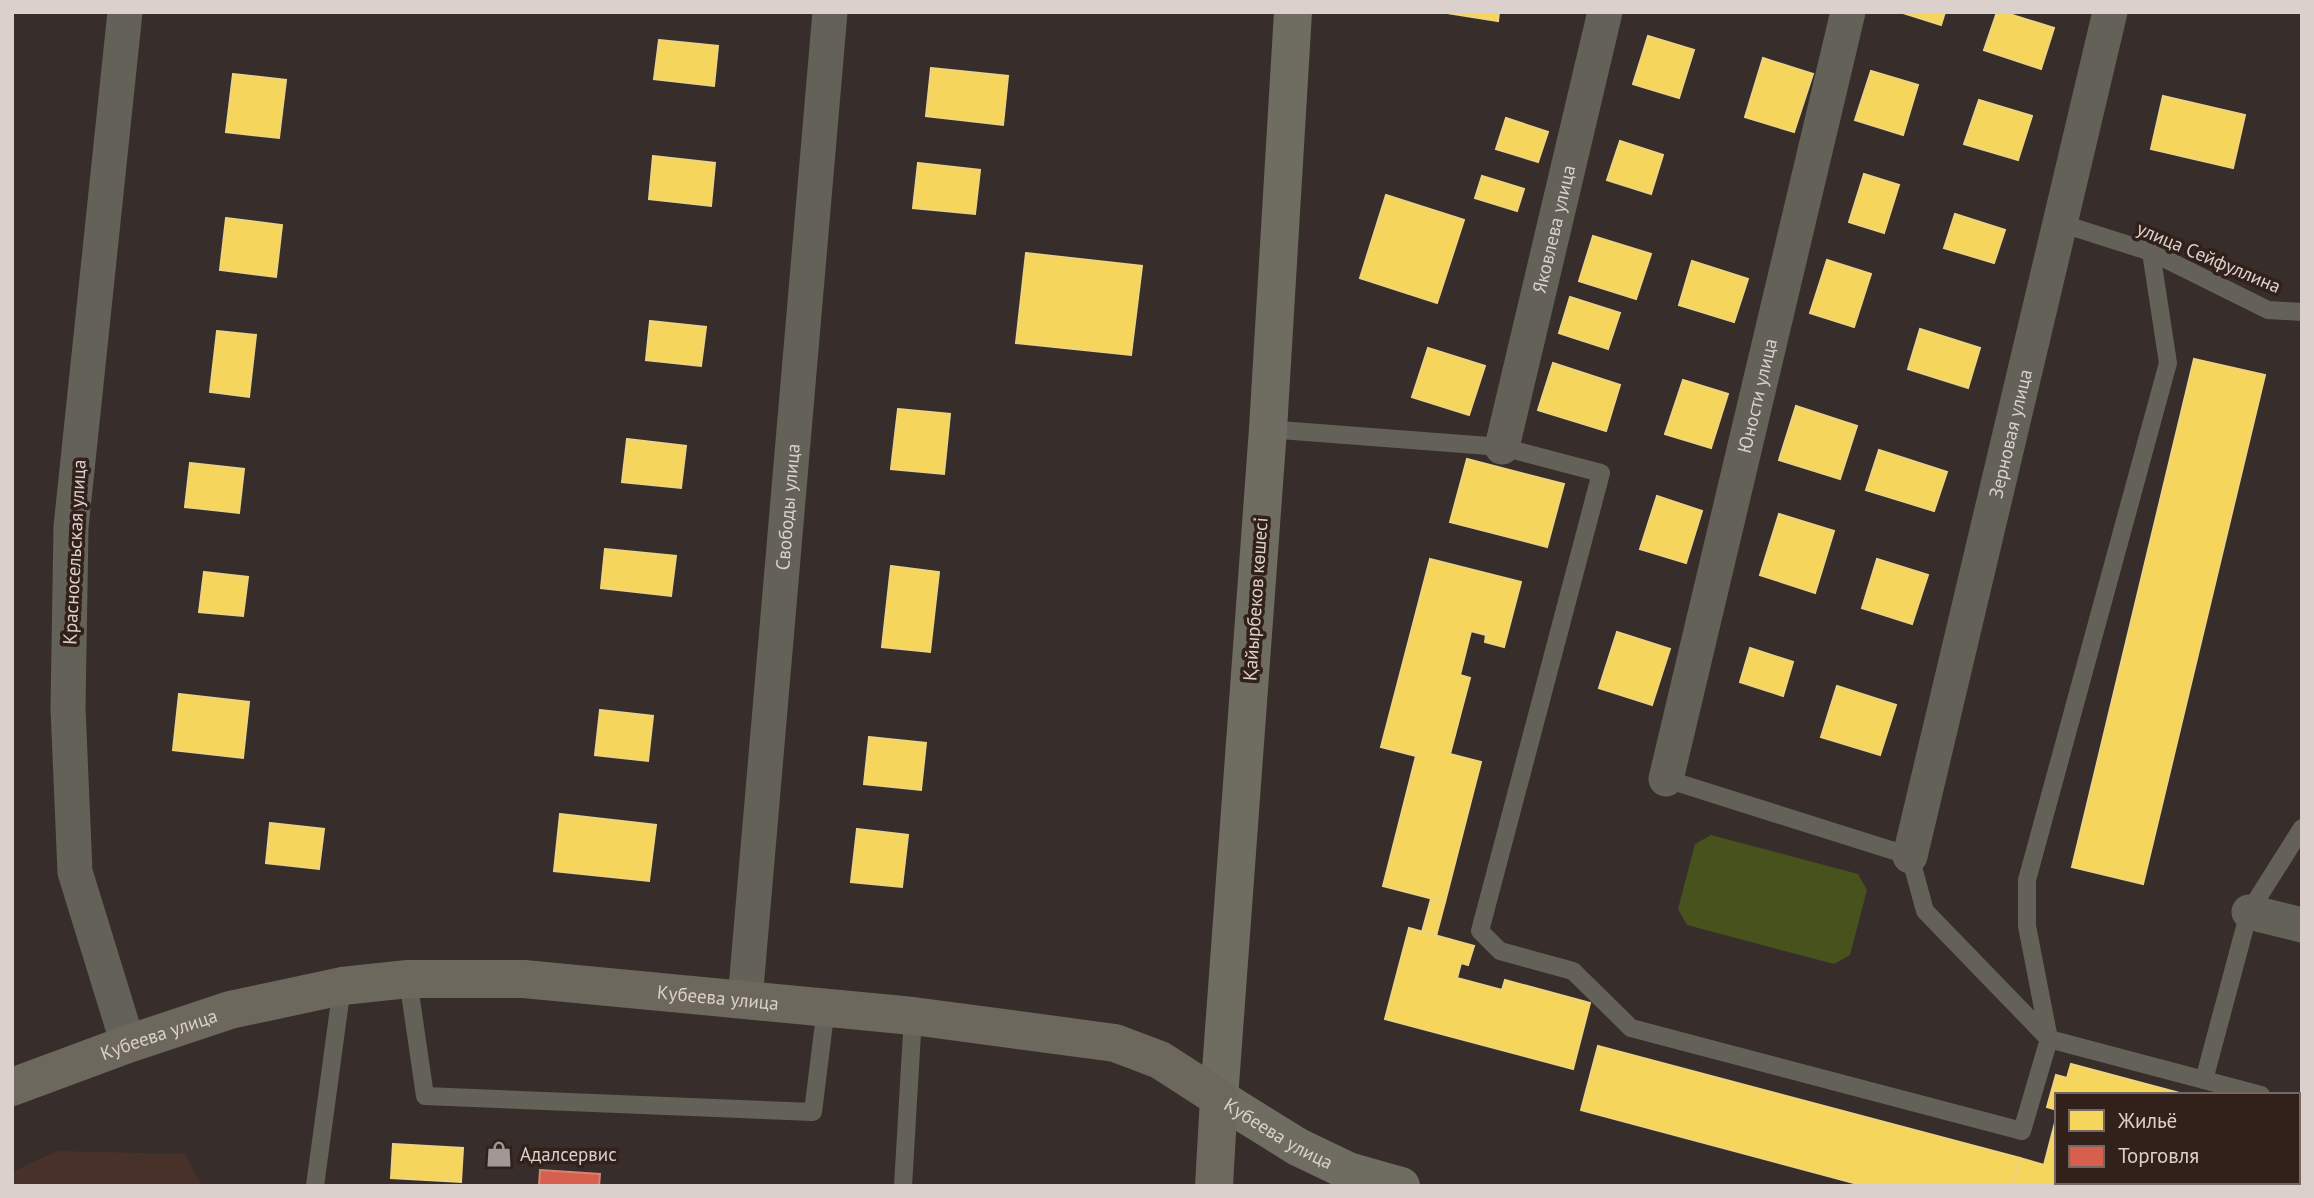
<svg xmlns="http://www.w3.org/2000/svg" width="2314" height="1198" viewBox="0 0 2314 1198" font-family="'PT Sans',sans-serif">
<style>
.built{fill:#473129}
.green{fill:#47521d}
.homes{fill:#f6d55c;stroke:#eed47e;stroke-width:2}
.shops{fill:#d6604d;stroke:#d88273;stroke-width:2}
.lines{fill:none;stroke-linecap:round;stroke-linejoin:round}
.service{stroke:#646258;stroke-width:18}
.minor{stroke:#646258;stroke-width:35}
.secondary{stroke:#6f6d61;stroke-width:38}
.trunk{stroke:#6d685d;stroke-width:38}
.labels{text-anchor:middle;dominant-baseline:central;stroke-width:7;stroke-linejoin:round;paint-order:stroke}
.street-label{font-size:19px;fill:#dcd0cc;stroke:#32211b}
.poi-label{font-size:19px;fill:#dcd0cc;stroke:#32211b;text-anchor:start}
</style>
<rect width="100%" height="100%" fill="#372e2b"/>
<polygon class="built" points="57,1151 185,1154 202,1186 12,1186 12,1172"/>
<polygon class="green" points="1711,835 1858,874 1867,890 1850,955 1834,964 1687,925 1678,909 1695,844"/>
<g class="homes">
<polygon points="1441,12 1499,12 1498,21"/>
<polygon points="1900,12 1945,12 1941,25"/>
<polygon points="1997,12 2003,12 2054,28 2041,69 1984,50"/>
<polygon points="1648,36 1694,50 1679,98 1633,84"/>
<polygon points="659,40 718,46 714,86 654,79"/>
<polygon points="1763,58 1813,74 1794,132 1745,117"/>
<polygon points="931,68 1008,76 1003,125 926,116"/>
<polygon points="1871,71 1918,85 1903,135 1855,120"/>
<polygon points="233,74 286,80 279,138 226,132"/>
<polygon points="2163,96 2245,115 2233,168 2151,149"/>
<polygon points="1979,100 2032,116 2018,160 1964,144"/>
<polygon points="1506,118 1548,132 1538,162 1496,149"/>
<polygon points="1620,141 1663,155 1651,194 1607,180"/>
<polygon points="653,156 715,163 711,206 649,199"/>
<polygon points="918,163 980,170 975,214 913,208"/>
<polygon points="1864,174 1899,185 1884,233 1849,222"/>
<polygon points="1482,176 1524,189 1517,211 1475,198"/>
<polygon points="1386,195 1464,220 1437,303 1360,278"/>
<polygon points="1955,214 2005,230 1994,263 1944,248"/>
<polygon points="226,218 282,225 276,277 220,270"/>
<polygon points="1593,236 1651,254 1636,299 1579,281"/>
<polygon points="1026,253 1142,266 1131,355 1016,343"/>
<polygon points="1827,260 1871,274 1854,327 1810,313"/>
<polygon points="1692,261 1748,279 1734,322 1679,305"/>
<polygon points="1570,297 1620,313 1608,349 1559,333"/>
<polygon points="650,321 706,327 701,366 646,360"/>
<polygon points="1920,329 1980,348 1968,388 1908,369"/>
<polygon points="217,331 256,335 249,397 210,392"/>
<polygon points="1428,348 1485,366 1469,415 1412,397"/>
<polygon points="2194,359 2265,375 2143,884 2072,867"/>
<polygon points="1553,363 1620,385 1606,431 1538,410"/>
<polygon points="1683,380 1728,394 1711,448 1665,434"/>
<polygon points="1796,406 1857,426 1840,479 1779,460"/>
<polygon points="898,409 950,414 944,474 891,469"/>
<polygon points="627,439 686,446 681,488 622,482"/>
<polygon points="1879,450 1947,472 1934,511 1866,490"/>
<polygon points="1467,459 1564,484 1547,547 1450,522"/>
<polygon points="190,463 244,469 239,513 185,507"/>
<polygon points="1657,496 1702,511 1686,563 1640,549"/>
<polygon points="1779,514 1834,531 1815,593 1760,575"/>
<polygon points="605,549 676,556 671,596 601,588"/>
<polygon points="1430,559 1521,582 1504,647 1485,642 1486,635 1471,631 1460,675 1470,678 1450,754 1481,762 1445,902 1383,886 1416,756 1381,747"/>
<polygon points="1877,559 1928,575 1912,624 1862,608"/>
<polygon points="891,566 939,572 930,652 882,647"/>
<polygon points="204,572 248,577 243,616 199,612"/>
<polygon points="1617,632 1670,649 1652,705 1599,688"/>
<polygon points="1750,648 1793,662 1783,696 1740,682"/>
<polygon points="1837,686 1896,705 1880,755 1821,737"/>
<polygon points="179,694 249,702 243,758 173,750"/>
<polygon points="600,710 653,716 648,761 595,755"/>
<polygon points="869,737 926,743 921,790 864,784"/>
<polygon points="560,814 656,825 649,881 554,871"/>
<polygon points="270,823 324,829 319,869 266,863"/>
<polygon points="857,829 908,835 902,887 851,882"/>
<polygon points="1431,899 1445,902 1436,936 1422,932"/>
<polygon points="1409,928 1474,946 1468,965 1461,963 1457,978 1502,990 1505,980 1590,1003 1573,1069 1385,1019"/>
<polygon points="1598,1046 2020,1158 2012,1186 1865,1186 1581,1110"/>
<polygon points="2071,1064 2187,1095 2057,1095 2057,1110 2047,1107 2056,1075 2067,1078"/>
<polygon points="2057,1115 2057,1182 2174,1182 2173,1186 2012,1186 2020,1158 2044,1165"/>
<polygon points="393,1144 463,1148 461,1182 391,1178"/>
</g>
<polygon class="shops" points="540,1170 600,1174 599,1186 539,1186"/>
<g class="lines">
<g class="service">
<polyline points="2060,223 2151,252 2268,310 2302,312"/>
<polyline points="1268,429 1502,447 1601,473 1480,931 1500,951 1573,971 1631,1028 2022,1131 2049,1039 2261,1095"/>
<polyline points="1666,779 1910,856 1925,911 2049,1039 2027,926 2027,880 2168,363 2151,252"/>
<polyline points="408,979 425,1096 813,1112 826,1007"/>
<polyline points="2204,1080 2249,912 2302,828"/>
<polyline points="315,1186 342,986"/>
<polyline points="903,1186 913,1016"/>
<polyline points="2273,1186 2274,1182"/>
</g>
<g class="minor">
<polyline points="125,12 71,527 68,708 75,872 128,1044"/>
<path id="s1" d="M1502,447L1605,12"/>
<path id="s2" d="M1666,779L1848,12"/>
<path id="s3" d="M1910,856L2110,12"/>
<polyline points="2249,912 2302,925"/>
<path id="s4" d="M745,1000L830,12"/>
</g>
<path class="secondary" id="s5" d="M1293,12L1268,429L1219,1098L1298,1147L1348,1171L1401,1186"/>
<path class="trunk" id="s6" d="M12,1087L128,1044L230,1010L342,986L408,979H524L913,1016L1115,1043L1160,1060L1219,1098L1214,1186"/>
</g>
<defs>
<g id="shop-bare" transform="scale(2.1)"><path d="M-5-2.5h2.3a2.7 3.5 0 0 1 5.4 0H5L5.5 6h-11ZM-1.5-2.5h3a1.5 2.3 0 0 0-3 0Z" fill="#a29794" stroke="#32211b" stroke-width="2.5" paint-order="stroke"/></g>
</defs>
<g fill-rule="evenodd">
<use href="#shop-bare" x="499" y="1154"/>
</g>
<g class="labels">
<g class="street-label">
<text stroke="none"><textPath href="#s1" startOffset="224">Яковлева улица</textPath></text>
<text transform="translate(2209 257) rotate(23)">улица Сейфуллина</text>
<text stroke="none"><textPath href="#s2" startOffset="394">Юности улица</textPath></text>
<text stroke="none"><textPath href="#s3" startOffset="434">Зерновая улица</textPath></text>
<text stroke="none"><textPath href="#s4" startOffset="495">Свободы улица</textPath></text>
<text transform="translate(74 552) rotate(-87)">Красносельская улица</text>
<text transform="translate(1255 599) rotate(-86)">Қайырбеков көшесі</text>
<text stroke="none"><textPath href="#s6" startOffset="723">Кубеева улица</textPath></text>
<text stroke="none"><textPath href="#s6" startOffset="156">Кубеева улица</textPath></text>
<text stroke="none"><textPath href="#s5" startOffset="1158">Кубеева улица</textPath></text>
</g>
<g class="poi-label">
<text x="520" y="1154">Адалсервис</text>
</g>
</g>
<rect width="2314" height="1198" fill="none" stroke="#dcd0cc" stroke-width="28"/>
<rect x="2055" y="1093" width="245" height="91" fill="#32211b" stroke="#766762" stroke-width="2"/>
<rect x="2069" y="1110" width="35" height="21" fill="#f6d55c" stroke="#766762" stroke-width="2"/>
<text x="2118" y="1128" font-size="21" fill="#dcd0cc">Жильё</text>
<rect x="2069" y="1146" width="35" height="21" fill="#d6604d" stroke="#766762" stroke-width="2"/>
<text x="2118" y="1163" font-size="21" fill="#dcd0cc">Торговля</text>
</svg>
